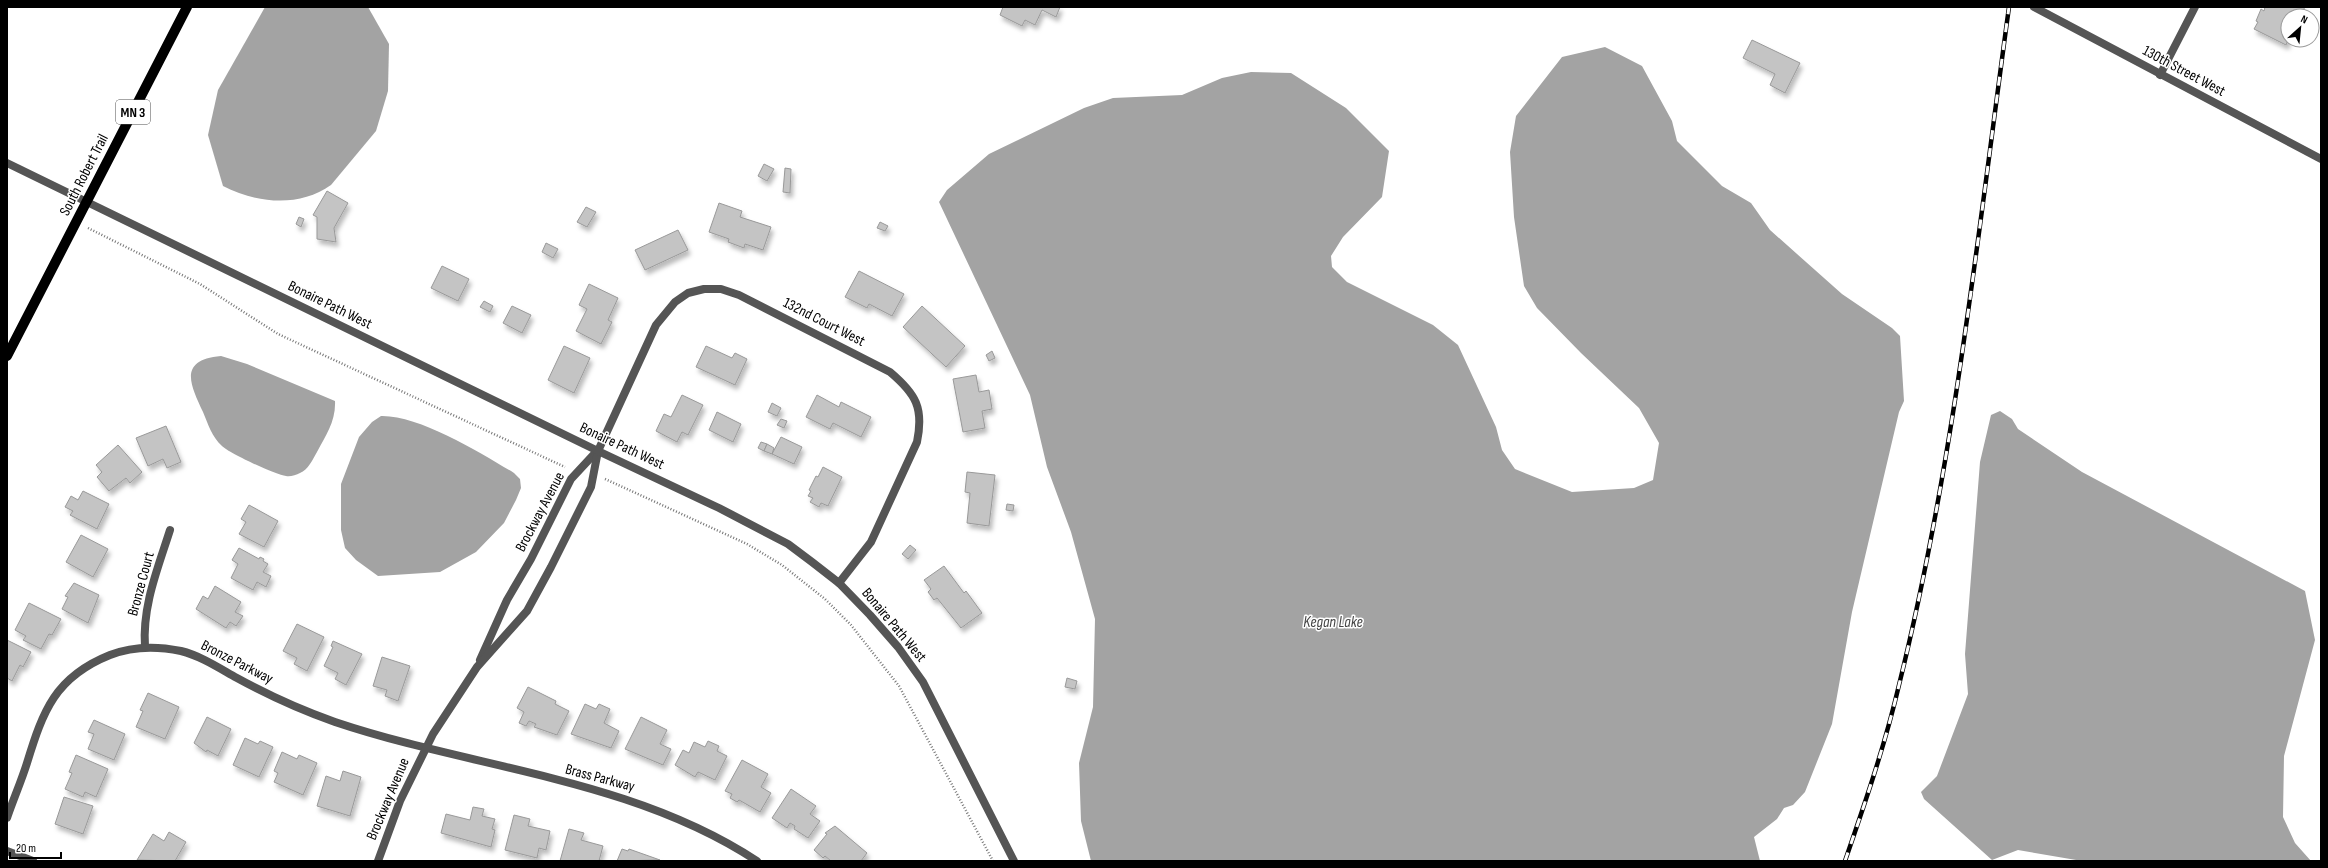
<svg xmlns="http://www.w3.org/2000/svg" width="2328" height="868" viewBox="0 0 2328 868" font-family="'Sofia Sans Condensed',sans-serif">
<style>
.water{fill:#a3a3a3}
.building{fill:#c4c4c4;stroke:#999;filter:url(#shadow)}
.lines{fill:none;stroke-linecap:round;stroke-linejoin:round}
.path{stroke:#777;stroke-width:2.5;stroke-dasharray:1 2;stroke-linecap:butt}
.minor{stroke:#555;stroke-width:8}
.tertiary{stroke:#555;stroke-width:8}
.primary{stroke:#000;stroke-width:10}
.rail-casing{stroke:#000;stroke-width:4.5}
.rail{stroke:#fff;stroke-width:3;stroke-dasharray:9;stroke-linecap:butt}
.labels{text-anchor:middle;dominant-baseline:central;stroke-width:3;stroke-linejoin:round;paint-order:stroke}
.shield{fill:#fff;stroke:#4c4c4c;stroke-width:1}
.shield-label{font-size:14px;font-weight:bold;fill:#000}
.street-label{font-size:15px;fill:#000;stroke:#fff}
.water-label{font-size:16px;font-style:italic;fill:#444;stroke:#fff}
</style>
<defs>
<filter id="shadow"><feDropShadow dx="2.5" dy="4.5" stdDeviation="2" flood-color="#0004"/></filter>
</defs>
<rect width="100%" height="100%" fill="#fff"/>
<g class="water">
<path d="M265,7H368L389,44L388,91L376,131L331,185C299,208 256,203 223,186L208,135L218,90Z"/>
<polygon points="1605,47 1642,66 1672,121 1677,141 1722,186 1751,203 1770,230 1842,294 1892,328 1900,336 1904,401 1899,412 1852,612 1832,724 1805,792 1793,805 1784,808 1777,819 1754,837 1760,861 1091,861 1081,821 1079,763 1093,707 1095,619 1071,532 1047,467 1030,395 939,202 947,190 989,154 1084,108 1113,98 1182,95 1222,78 1251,72 1291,73 1346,108 1389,151 1382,197 1343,237 1331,256 1332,267 1347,282 1433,325 1458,345 1496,427 1502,450 1515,469 1572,492 1634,488 1653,480 1659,443 1639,408 1581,353 1537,308 1524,286 1514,217 1510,152 1516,116 1562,57"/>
<path d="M221,356L247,364L335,401C336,421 326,435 317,452C313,459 308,470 300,473C296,475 290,477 286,476C276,475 229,453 222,446C212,437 208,424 203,412C190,384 178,360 221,356Z"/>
<polygon points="2000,411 2012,419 2018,429 2082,472 2305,591 2315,640 2284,756 2283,817 2295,843 2311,861 2082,861 2018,850 1992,860 1924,799 1921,792 1937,776 1968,694 1965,654 1980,462 1991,415"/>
<path d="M381,416C419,415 481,453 514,473L520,479L521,488L516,500L504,523L476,552L440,572L378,576L356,560L345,548L341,530V484L359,437L372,422Z"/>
</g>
<g class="building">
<polygon points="1060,7 1056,17 1042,10 1035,25 1025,20 1022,26 1000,15 1003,7"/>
<polygon points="2265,7 2305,7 2300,16 2288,16 2288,40 2286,45 2254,29 2258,22 2256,21 2261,9 2264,11"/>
<polygon points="1752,40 1800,63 1785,93 1770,85 1775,74 1743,58"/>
<polygon points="764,164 774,169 767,181 758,176"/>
<polygon points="785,168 791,169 790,193 783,192"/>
<polygon points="327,191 348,203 334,228 336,242 317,239 317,217 313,215"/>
<polygon points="719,203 742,211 740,217 771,227 763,250 745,244 744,248 728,242 729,239 709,232"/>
<polygon points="586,207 596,212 587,227 577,222"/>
<polygon points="299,217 304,219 301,227 296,224"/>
<polygon points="880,222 888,226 885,231 877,228"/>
<polygon points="678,230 688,250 645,270 635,250"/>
<polygon points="546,243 558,249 553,258 542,252"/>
<polygon points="442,266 469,279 458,301 431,288"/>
<polygon points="859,271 904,294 892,316 869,304 867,308 845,297"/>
<polygon points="589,284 618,298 608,320 612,322 601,344 576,331 587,309 579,305"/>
<polygon points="484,301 493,306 490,312 480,307"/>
<polygon points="512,306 531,315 522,333 503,323"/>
<polygon points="922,306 965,346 946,367 903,327"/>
<polygon points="564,346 590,358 574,393 548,380"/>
<polygon points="706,346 732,358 735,353 747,359 735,385 696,367"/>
<polygon points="992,351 995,358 989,361 986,355"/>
<polygon points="976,375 979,392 989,390 992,409 982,411 985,428 963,432 953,379"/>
<polygon points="682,395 703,405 688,435 682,432 677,442 656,431 664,414 671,417"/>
<polygon points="817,395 839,407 841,402 871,417 861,437 833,423 830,429 806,417"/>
<polygon points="772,403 781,408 777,416 768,412"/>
<polygon points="717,412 741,424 733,442 709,430"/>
<polygon points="781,419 787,421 784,428 777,425"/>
<polygon points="166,426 181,462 167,468 163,459 148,466 136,438"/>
<polygon points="781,437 802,447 794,464 772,454"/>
<polygon points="761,442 767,444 764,451 758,448"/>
<polygon points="767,444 774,448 772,454 764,451"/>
<polygon points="118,445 142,472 130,483 126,478 109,491 97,477 102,472 96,465"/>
<polygon points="823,467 842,477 828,506 821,503 819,507 810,502 813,498 808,496 811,491 809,490 816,476 818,477"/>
<polygon points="967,472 995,475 989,526 967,523 970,493 965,492"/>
<polygon points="83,491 109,504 97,529 70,515 73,511 65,507 71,496 78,500"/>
<polygon points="1007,504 1014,505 1013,511 1006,510"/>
<polygon points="249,505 278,521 264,547 239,534 246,522 241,519"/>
<polygon points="81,535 108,549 93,577 66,562"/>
<polygon points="910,545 916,550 908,559 902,554"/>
<polygon points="239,548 259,559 260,557 264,559 263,561 268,564 263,572 271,576 266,587 257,582 253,590 231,578 238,564 232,560"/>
<polygon points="944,566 964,593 966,591 982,613 961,628 937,598 934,600 928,592 931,589 924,580"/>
<polygon points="74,583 99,595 88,623 62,609 68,597 65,596"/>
<polygon points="215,586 241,602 235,612 243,616 236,626 230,622 226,628 196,609 203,596 208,599"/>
<polygon points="29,603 61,619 52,635 49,634 41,649 23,640 26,636 15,630"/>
<polygon points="297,624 324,637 307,671 294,664 297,658 283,651"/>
<polygon points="7,640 31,652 23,667 20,665 12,681 7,678"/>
<polygon points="333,641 362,654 346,685 335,679 338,673 324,666 333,647 331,646"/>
<polygon points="382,657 410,666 398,701 385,696 387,690 373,686"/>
<polygon points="1067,678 1077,681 1075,689 1065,687"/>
<polygon points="528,687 556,701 555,704 569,711 557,735 534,727 536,724 529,721 526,726 519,723 524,712 517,708"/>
<polygon points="148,693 179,707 165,739 136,727 143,711 140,710"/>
<polygon points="585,704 596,709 599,704 610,709 604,723 619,731 611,748 571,734"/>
<polygon points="207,717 231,729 218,756 207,750 206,752 194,743"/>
<polygon points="641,717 667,730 660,744 671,749 663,765 625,749"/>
<polygon points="94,720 125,734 114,760 88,749 94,734 88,732"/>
<polygon points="245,738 258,744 260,741 273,747 259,777 233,765"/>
<polygon points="708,741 719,746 717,751 727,756 715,780 698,772 695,777 675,765 683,750 689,753 694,742 705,747"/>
<polygon points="282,752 297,759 299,755 317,763 303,795 274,782 278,773 274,771"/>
<polygon points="76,755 108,769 96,797 85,792 83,797 65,789 72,773 69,772"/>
<polygon points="742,760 768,774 761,787 771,793 760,812 739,800 737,802 730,798 732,794 725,791"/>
<polygon points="343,771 361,777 350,816 317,806 326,776 340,781"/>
<polygon points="791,789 816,806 810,814 820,821 808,838 794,829 795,826 790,823 787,828 772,818"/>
<polygon points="64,797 93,806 83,834 55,824"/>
<polygon points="473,807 484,809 482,816 495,819 492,829 495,830 491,847 441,833 446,814 470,820"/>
<polygon points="514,815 530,819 528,826 550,831 546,850 539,848 537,858 505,850"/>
<polygon points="835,826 867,853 861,861 831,861 825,856 823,858 814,850 827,834 825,833"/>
<polygon points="569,829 584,833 581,840 603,846 599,861 560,861"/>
<polygon points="169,832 186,842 175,861 137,860 153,834 164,841"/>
<polygon points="622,849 628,851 629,849 660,860 617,861"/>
</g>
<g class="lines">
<g class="path">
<polyline points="88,228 200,284 278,334 565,467"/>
<polyline points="605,479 747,544 782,565 825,599 851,625 899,686 993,861"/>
</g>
<g class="minor">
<polyline points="2034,7 2321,159"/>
<polyline points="2160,75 2195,7"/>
<polyline points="7,163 87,202"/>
<path d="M145,647C142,606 158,568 170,530"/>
<polyline points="480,660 507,600 531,559 571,479 597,451"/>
<path d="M7,818C13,800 21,782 27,763C43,711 55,677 110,655C133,646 157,646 181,651C201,656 219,668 237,678C268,695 301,710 335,722C475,769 631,778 757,861"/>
<polyline points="7,851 33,861"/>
<path d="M378,861L400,801L433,734L477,667L527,611L551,567L591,487L598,451L656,325L675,302L688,293L704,289H721L739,295L890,372C916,394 924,408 917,442L871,542L839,583"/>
</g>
<polyline class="tertiary" points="87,202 598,451 719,508 788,544 812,562 839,583 870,615 898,647 923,682 1014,861"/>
<polyline class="primary" points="7,356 187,7"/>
<g class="rail-casing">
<path id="rail" d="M1845,861C1865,803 1885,745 1899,685C1954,463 1978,233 2009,7"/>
</g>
<use href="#rail" class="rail"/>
</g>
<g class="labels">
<rect class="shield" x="116" y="100" width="34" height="24" rx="3"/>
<g class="shield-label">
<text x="133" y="112">MN 3</text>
</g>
<g class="street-label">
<text transform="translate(2184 71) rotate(28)">130th Street West</text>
<text transform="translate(84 175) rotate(-63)">South Robert Trail</text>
<text transform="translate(330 305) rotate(26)">Bonaire Path West</text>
<text transform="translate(824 322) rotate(27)">132nd Court West</text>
<text transform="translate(622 446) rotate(25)">Bonaire Path West</text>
<text transform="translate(540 512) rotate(-62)">Brockway Avenue</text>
<text transform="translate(141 584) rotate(-75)">Bronze Court</text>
<text transform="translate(894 625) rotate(50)">Bonaire Path West</text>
<text transform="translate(237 662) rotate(27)">Bronze Parkway</text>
<text transform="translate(600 778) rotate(15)">Brass Parkway</text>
<text transform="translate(388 799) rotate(-67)">Brockway Avenue</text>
</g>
<g class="water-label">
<text x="1333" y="622">Kegan Lake</text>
</g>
</g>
<rect width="2328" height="868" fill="none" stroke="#000000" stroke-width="16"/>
<g transform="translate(2300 28) rotate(27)"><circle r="19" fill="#ffffff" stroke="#999999"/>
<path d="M0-3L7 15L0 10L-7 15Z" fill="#000000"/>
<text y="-6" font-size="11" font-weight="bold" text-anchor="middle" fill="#000000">N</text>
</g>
<path d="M10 852v6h51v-6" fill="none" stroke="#000000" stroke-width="2"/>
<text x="16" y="852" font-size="12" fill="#000000" stroke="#ffffff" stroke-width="3" paint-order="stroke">20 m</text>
</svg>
